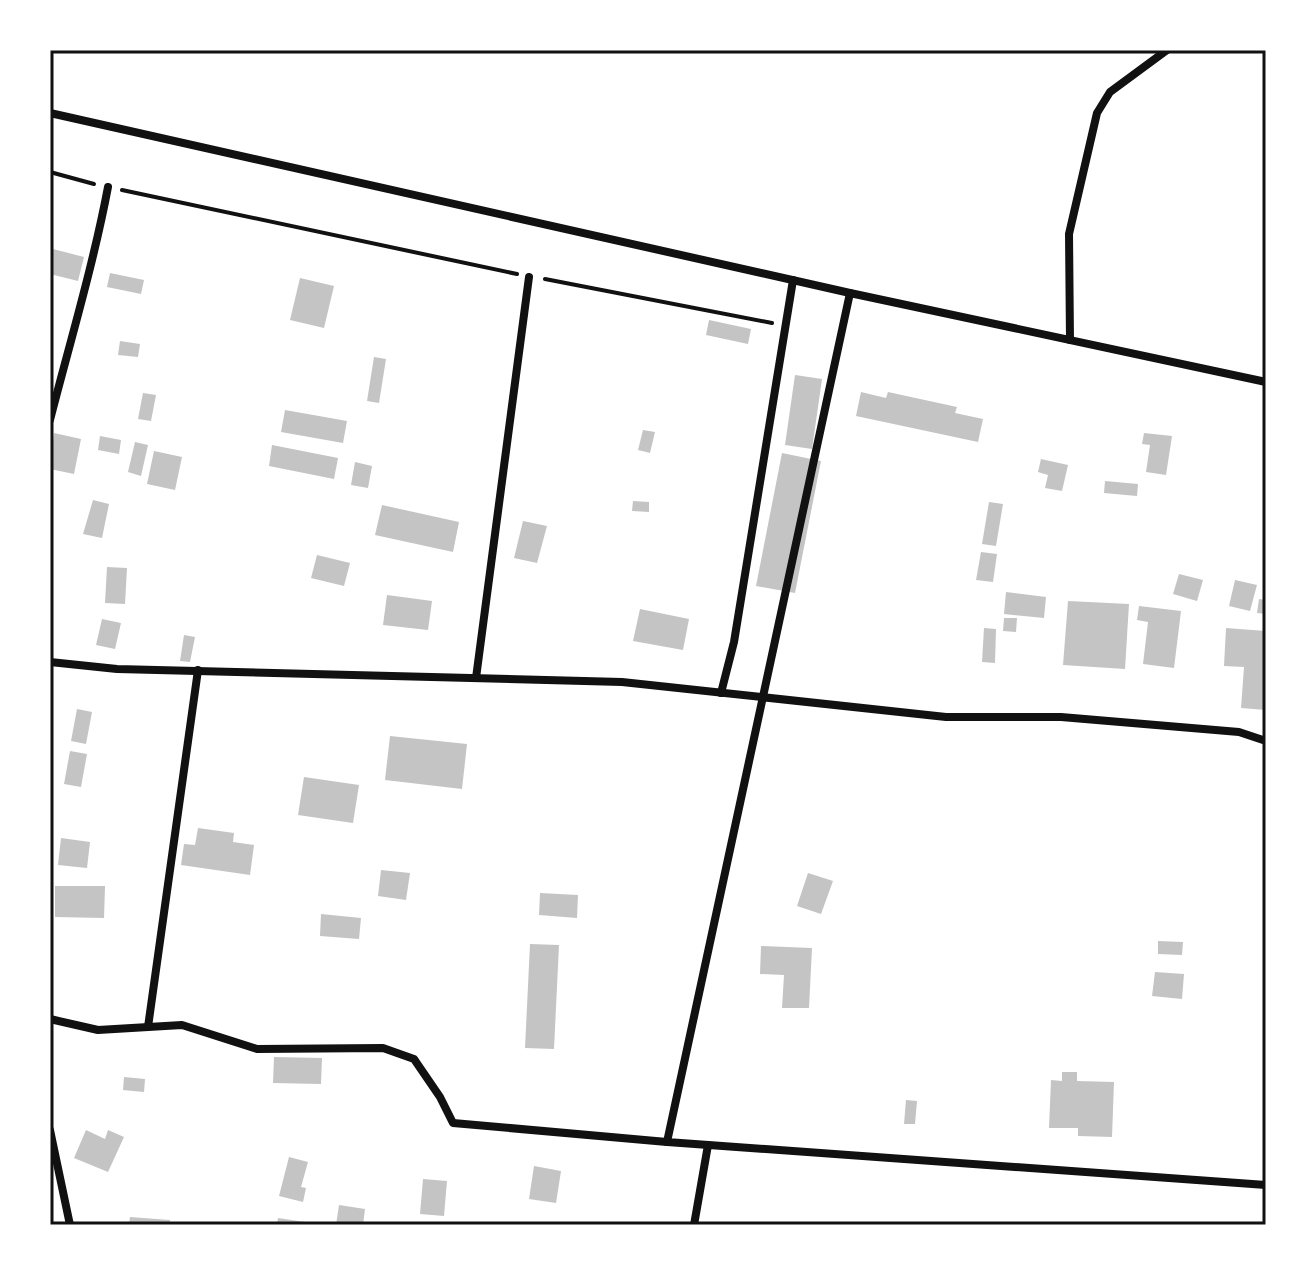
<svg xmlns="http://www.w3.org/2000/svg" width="1316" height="1275" viewBox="0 0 1316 1275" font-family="Literata,serif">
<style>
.building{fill:#c4c4c4}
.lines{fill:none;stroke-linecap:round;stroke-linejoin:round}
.path{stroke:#111;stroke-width:4}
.minor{stroke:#111;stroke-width:8}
.neatline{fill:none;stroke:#111;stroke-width:3}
</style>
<rect width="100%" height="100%" fill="#fff"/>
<g class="building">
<polygon points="53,249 84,257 78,281 50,274"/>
<polygon points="110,273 144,280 141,294 107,287"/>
<polygon points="300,278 334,286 324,328 290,320"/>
<polygon points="709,320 751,329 748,344 706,335"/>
<polygon points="120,341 140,344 138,357 118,355"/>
<polygon points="374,357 386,359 379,403 367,401"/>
<polygon points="795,375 822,379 812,449 785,445"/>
<polygon points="861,392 886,398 888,392 957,407 955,413 983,419 978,442 856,416"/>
<polygon points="143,393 156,395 151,421 138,419"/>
<polygon points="285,410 347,421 343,443 281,432"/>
<polygon points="643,430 655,432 650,453 638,450"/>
<polygon points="54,433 81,439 74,474 50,469"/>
<polygon points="1144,433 1172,436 1166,475 1146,472 1150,445 1142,444"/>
<polygon points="100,436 121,440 119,454 98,450"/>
<polygon points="135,442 148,445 141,476 128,472"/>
<polygon points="272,445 338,458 334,479 269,466"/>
<polygon points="154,451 182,457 175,490 147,484"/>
<polygon points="782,453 821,461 795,593 756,586"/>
<polygon points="1041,459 1068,465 1062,491 1045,488 1048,475 1038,472"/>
<polygon points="355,462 372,466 368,488 351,485"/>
<polygon points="1105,481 1138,484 1137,496 1104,493"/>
<polygon points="93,500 109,504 102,538 83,534"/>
<polygon points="633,501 649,502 649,512 632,511"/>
<polygon points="989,502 1003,504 996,546 982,544"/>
<polygon points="382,505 459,522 453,552 375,535"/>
<polygon points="523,521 547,526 537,563 514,558"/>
<polygon points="981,552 997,554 993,582 976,580"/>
<polygon points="317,555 350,563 344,586 311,578"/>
<polygon points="107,567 127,568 125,604 105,603"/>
<polygon points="1179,574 1203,580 1197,601 1173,594"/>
<polygon points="1235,580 1257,585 1250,611 1229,606"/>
<polygon points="1006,592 1046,597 1044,618 1004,614"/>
<polygon points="387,595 432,601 428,630 383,625"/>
<polygon points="1259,599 1266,600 1266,614 1257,613"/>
<polygon points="1068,601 1129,604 1125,669 1063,665"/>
<polygon points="1139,606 1181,611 1174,668 1143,664 1148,622 1137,620"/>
<polygon points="640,609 689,619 683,650 633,641"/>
<polygon points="1004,618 1017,618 1016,632 1003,631"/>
<polygon points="102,619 121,623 115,649 96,645"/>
<polygon points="984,628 996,629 995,663 982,662"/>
<polygon points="1226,628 1266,631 1266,710 1241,708 1244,667 1224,666"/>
<polygon points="184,635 195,637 190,662 180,661"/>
<polygon points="77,709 92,712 86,744 71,741"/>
<polygon points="390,736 467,744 462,789 385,780"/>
<polygon points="70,751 87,754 81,787 64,784"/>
<polygon points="304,777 359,785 353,823 298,815"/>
<polygon points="198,828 234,833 233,842 254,845 250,875 181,865 184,844 195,845"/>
<polygon points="61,838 90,842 87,868 58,865"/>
<polygon points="381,870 410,873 406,900 378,896"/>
<polygon points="808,873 833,881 821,914 797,906"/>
<polygon points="55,886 105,886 104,918 55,917"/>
<polygon points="540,893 578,895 577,918 539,915"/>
<polygon points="321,914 361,918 359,939 320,936"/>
<polygon points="1158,941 1183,942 1182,955 1158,954"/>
<polygon points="530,944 559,945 554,1049 525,1048"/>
<polygon points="761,946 812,948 809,1008 782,1008 784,975 760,974"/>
<polygon points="1155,972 1184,974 1182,999 1152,996"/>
<polygon points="274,1057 322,1058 321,1084 273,1083"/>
<polygon points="1062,1072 1077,1072 1077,1081 1114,1082 1112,1137 1078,1136 1078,1128 1049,1128 1051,1080 1062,1081"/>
<polygon points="124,1077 145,1079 144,1092 123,1090"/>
<polygon points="906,1100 917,1101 915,1124 904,1124"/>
<polygon points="86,1130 105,1139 108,1130 124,1137 108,1172 74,1158"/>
<polygon points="289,1157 308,1162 301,1187 306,1188 303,1202 279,1196"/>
<polygon points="534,1166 561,1171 556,1203 529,1199"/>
<polygon points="423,1179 447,1181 444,1216 420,1214"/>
<polygon points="339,1205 365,1209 363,1225 336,1225"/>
<polygon points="130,1217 170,1220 170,1225 129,1225"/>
<polygon points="278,1218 312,1223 312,1225 277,1225"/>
</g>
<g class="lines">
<g class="path">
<polyline points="50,172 94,184"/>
<polyline points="122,190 517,274"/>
<polyline points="545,279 772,323"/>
</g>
<g class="minor">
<polyline points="50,113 850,293 1266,382"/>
<polyline points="850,293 667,1142 1266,1185"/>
<polyline points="1070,340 1069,234 1097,113 1110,92 1167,50"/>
<path d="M50,420C70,342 93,266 108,187"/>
<polyline points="50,662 117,669 622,682 946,717 1061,717 1239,732 1266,741"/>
<polyline points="476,678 529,277"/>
<polyline points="721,693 734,642 793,280"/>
<polyline points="50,1019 98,1030 182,1025 257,1049 383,1048 414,1059 440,1097 453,1123 667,1142"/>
<polyline points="148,1027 198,670"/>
<polyline points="50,1130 70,1225"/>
<polyline points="694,1225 708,1145"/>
</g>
</g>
<rect width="1316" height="1275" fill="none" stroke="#ffffff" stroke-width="104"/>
<rect x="52" y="52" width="1212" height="1171" class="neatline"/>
</svg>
